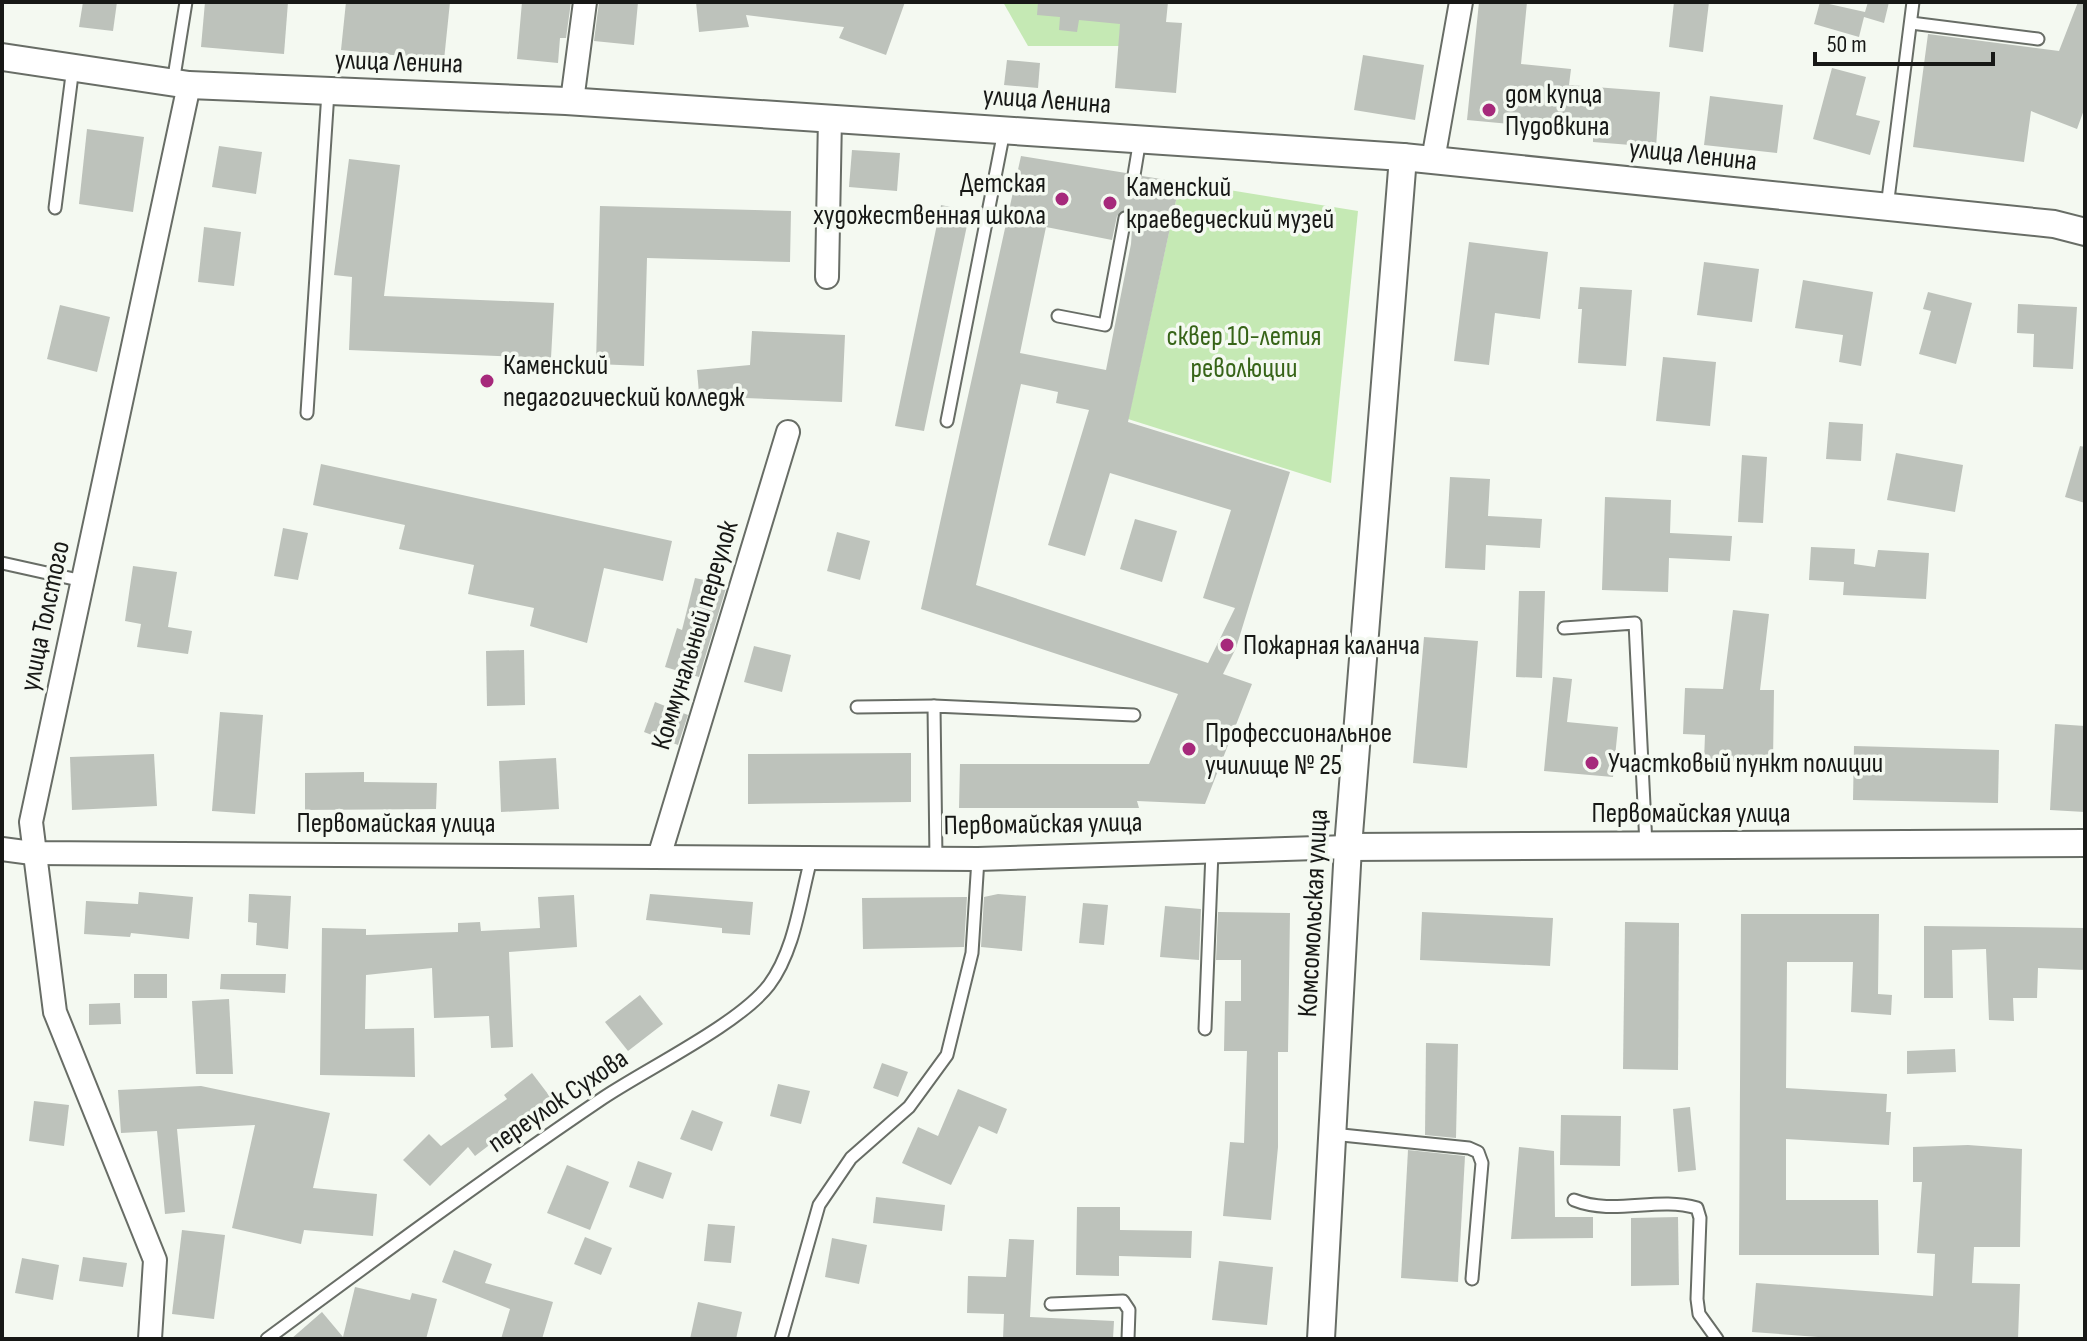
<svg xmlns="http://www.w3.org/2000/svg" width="2087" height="1341" viewBox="0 0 2087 1341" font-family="'Sofia Sans Condensed',sans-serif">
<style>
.green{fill:#c5e9b4}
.building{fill:#bdc2bb;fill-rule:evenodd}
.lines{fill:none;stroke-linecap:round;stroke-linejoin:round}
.service-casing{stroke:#686d66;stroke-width:15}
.minor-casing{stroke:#686d66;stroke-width:26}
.tertiary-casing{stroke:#686d66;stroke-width:30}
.service{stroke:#fff;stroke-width:11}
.minor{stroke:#fff;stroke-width:22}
.tertiary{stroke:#fff;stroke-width:26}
.poi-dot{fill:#a6297b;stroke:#f4f9f1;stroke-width:3}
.labels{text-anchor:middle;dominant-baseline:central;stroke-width:7;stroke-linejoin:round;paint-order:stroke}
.street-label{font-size:28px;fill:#171816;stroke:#f4f9f1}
.poi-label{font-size:28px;fill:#171816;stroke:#f4f9f1;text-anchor:start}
.park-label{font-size:28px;fill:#376418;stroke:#f4f9f1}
</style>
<rect width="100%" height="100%" fill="#f4f9f1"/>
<g class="green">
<polygon points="1003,2 1122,2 1119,46 1028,46"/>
<polygon points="1180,182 1358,211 1331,483 1128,419"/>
</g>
<g class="building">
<polygon points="83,2 117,2 113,31 79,27"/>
<polygon points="205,2 288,2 284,54 201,47"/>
<polygon points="346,2 450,2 444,60 341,50"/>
<polygon points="522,2 571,2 566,38 560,38 558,63 517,59"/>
<polygon points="599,2 638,2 634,45 594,41"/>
<polygon points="696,2 905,2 886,55 839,38 844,27 746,15 749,27 699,32"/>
<polygon points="1038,2 1168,2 1166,22 1182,23 1176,93 1115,88 1120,24 1079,20 1077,32 1059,30 1060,17 1037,15"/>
<polygon points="1479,2 1527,2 1521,64 1571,69 1569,85 1660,92 1656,147 1593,142 1593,132 1467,120"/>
<polygon points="1674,2 1709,2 1703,52 1669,47"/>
<polygon points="1820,2 1865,12 1868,2 1889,2 1884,23 1864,17 1859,37 1814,24"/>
<polygon points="2078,2 2085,2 2085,107 2077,129 2031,111 2024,162 1913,147 1928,34 2059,51"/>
<polygon points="1363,55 1424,65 1415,120 1354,110"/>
<polygon points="1007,60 1040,63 1038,88 1004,85"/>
<polygon points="1832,68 1866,77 1856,115 1880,121 1870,155 1813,139"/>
<polygon points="1710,96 1783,105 1777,153 1704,145"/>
<polygon points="87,129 144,137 133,212 79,204"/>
<polygon points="219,146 262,152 256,194 212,187"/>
<polygon points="852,150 900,153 897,191 849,187"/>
<path d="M1021,156L1126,173L1133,183L1142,176L1180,182L1128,422L1290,472L1236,648L1223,674L1252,684L1205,804L1137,801L1139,808H959L960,764H1149L1178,694L921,609ZM1126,210L1133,216L1131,244L1106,370L1020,353L1046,227L1112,240L1117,216ZM1021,384L1058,392L1056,403L1089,410L1048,545L1085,556L1110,473L1231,510L1203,598L1235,608L1208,663L976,585Z"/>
<polygon points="349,159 400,165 384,296 554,303 551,358 349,350 352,277 334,275"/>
<polygon points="941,205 970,211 924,431 895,426"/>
<polygon points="600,206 791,211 790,262 647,258 644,366 596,364"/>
<polygon points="204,227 241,232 234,286 198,282"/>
<polygon points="1469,242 1548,252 1540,319 1495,313 1489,365 1454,361"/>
<polygon points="1704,262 1759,269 1752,322 1697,315"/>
<polygon points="1803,280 1873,292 1861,366 1839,362 1843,335 1795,328"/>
<polygon points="1580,287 1632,290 1626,366 1578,363 1582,309 1578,309"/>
<polygon points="1928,292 1972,303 1956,364 1919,354 1931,311 1923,309"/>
<polygon points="2018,304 2077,307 2073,369 2033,367 2034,334 2017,333"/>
<polygon points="60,305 110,317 97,372 47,359"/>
<polygon points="752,331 845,335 842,402 720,397 721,403 700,405 697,370 750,365"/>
<polygon points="1663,357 1716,362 1710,426 1656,421"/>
<polygon points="1829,422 1863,424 1861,461 1826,459"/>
<polygon points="2080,446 2085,447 2085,503 2065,497"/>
<polygon points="1896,453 1963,465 1955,512 1887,500"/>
<polygon points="1742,455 1767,457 1763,523 1738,522"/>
<polygon points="321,464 672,541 663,581 604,568 587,643 530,626 534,608 468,594 474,565 399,549 405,525 313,505"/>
<polygon points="1450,477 1490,479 1488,516 1542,519 1540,548 1486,545 1485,570 1445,568"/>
<polygon points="1605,497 1671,500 1670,533 1732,536 1730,561 1669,558 1668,592 1602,590"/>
<polygon points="1135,519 1177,531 1162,582 1120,569"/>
<polygon points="283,528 308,533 298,580 274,576"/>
<polygon points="837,532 870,541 860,580 827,571"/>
<polygon points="1811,547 1855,549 1854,564 1875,567 1878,550 1929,553 1926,599 1843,595 1844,582 1809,580"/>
<polygon points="133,566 177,572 168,627 192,631 188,654 137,647 141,624 125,621"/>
<polygon points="695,578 727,585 699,677 665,667 677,628 682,630"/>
<polygon points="1519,591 1545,591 1542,678 1516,677"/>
<polygon points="1733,610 1769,614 1760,690 1774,690 1773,762 1704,761 1705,735 1683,734 1685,688 1723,689"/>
<polygon points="1424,637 1478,641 1467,768 1413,763"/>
<polygon points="754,646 791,655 782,692 744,682"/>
<polygon points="524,650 525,705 487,706 486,651"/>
<polygon points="1553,677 1572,679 1567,722 1618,727 1613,777 1544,771"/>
<polygon points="655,702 688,715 678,745 644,732"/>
<polygon points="220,712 263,715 255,814 212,811"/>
<polygon points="2055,724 2085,726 2085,812 2050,810"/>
<polygon points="1854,746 1999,750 1998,803 1853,800"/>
<polygon points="911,753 911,802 748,804 748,754"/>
<polygon points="154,754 157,806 72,810 70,757"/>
<polygon points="556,758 559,809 501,812 499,761"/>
<polygon points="364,772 364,782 437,783 436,809 305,810 305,773"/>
<polygon points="139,892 193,897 189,939 131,933 130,937 84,934 86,901 138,904"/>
<polygon points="249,894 291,896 288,949 256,945 257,923 248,922"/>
<polygon points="650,894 753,902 750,935 722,933 722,928 646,920"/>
<polygon points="998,894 1026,896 1022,951 981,947 984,897"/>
<polygon points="574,895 577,947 509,952 513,1047 491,1048 489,1016 434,1018 432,968 366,975 365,1029 414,1028 415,1077 320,1075 322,928 366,929 366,935 458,932 458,923 480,922 481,931 540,928 538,897"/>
<polygon points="967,897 964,947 863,949 862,898"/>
<polygon points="1083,903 1108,905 1104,945 1079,943"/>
<polygon points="1165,906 1201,909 1199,960 1160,957"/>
<polygon points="1218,912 1290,913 1288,1052 1278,1052 1278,1147 1271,1220 1223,1216 1230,1142 1244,1143 1247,1051 1224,1051 1225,1001 1241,1001 1241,960 1216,960"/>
<polygon points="1422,912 1553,918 1550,966 1420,960"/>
<polygon points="1741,914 1879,914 1878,994 1892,995 1891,1015 1851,1012 1853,962 1787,962 1786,1088 1887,1094 1886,1112 1891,1112 1889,1145 1786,1139 1786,1200 1878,1200 1879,1255 1739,1255"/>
<polygon points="1625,922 1679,923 1678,1070 1623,1069"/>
<polygon points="1924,926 2085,928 2085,970 2038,968 2037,998 2013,998 2014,1021 1989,1020 1986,949 1952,950 1953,998 1924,998"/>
<rect x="134" y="974" width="33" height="24"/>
<polygon points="221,974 286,974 285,993 220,989"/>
<polygon points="640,995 663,1024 628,1051 605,1022"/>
<polygon points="229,999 233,1074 196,1074 192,1001"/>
<polygon points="120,1003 121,1024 89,1025 89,1004"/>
<polygon points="1426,1043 1458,1044 1456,1138 1425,1135"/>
<polygon points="1955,1049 1956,1072 1907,1074 1907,1051"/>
<polygon points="882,1063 908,1072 898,1097 873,1088"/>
<polygon points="532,1073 551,1098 475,1156 468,1147 430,1186 403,1160 429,1134 441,1146 507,1099 504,1095"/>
<polygon points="778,1084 810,1091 801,1124 770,1116"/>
<polygon points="201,1086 330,1113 313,1188 377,1194 373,1236 304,1230 301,1244 232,1228 255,1125 177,1129 185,1212 165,1214 157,1131 121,1133 118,1090"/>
<polygon points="958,1089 1007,1109 997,1134 979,1126 951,1185 902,1163 918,1127 938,1136"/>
<polygon points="34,1101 69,1105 64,1146 29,1141"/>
<polygon points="1690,1107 1696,1170 1678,1172 1673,1109"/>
<polygon points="692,1110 723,1122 712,1151 680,1139"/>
<polygon points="1561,1115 1621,1116 1620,1166 1560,1165"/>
<polygon points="1968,1145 2022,1149 2020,1247 1974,1247 1972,1283 2020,1284 2018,1339 1845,1339 1752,1332 1756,1283 1933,1296 1935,1254 1917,1253 1922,1182 1913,1182 1913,1147"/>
<polygon points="1519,1147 1554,1151 1555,1217 1593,1217 1593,1238 1511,1239"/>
<polygon points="1408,1150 1465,1156 1458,1282 1401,1278"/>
<polygon points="638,1161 672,1173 663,1199 629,1187"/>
<polygon points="567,1165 609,1182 590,1230 547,1213"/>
<polygon points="876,1197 945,1205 942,1231 873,1223"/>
<polygon points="1077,1207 1120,1207 1120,1230 1192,1231 1191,1258 1119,1256 1119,1276 1076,1275"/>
<polygon points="1678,1217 1679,1285 1631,1286 1631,1218"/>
<polygon points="708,1224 735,1226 731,1263 704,1261"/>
<polygon points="182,1230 225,1235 214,1319 172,1314"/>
<polygon points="585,1237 612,1248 601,1275 574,1264"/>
<polygon points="832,1238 867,1245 859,1284 825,1277"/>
<polygon points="1009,1239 1034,1240 1030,1317 1114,1321 1113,1339 1003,1339 1004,1314 967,1313 968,1276 1006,1277"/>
<polygon points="454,1250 492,1264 485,1283 553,1302 542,1339 501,1339 510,1309 442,1282"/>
<polygon points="83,1257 127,1263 123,1287 79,1281"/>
<polygon points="22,1258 59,1265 53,1300 15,1293"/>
<polygon points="1219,1261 1273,1267 1267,1325 1212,1320"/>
<polygon points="355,1287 410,1300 412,1293 437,1299 426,1339 291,1339 322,1312 343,1337"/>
<polygon points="698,1302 742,1312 736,1339 690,1339"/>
</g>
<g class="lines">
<g class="service-casing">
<g id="service">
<polyline points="1911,23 2038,39"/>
<polyline points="173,83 186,2"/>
<polyline points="1134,175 1140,139"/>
<polyline points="1887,207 1913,2"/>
<polyline points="55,208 73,67"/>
<polyline points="1058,316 1105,325 1125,218"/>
<polyline points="307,413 328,92"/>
<polyline points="947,421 1004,131"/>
<polyline points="2,563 83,581"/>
<polyline points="1564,628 1635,623 1646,845"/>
<polyline points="857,707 934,706"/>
<polyline points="936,859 934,706 1134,715"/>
<polyline points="1205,1029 1212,852"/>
<polyline points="1332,1134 1469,1148 1478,1152 1482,1163 1472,1279"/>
<path d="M1574,1200C1614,1216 1657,1196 1697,1208L1700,1218L1697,1299L1699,1314L1717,1339"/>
<polyline points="1051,1304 1123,1301 1129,1310 1128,1339"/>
<path d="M267,1339C378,1257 489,1175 603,1098C648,1068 739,1024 769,985C795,950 800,900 811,859"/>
<polyline points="781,1339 819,1205 851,1158 909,1107 947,1055 972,953 978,859"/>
</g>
</g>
<g class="minor-casing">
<g id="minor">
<polyline points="572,101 585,2"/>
<polyline points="1433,160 1461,2"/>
<polyline points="827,277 830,117"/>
<polyline points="2,849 32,853 978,859 1348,847"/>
<polyline points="659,857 788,432"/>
<polyline points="150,1339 155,1260 55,1012 31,822 189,85"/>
</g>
</g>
<g class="tertiary-casing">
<g id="tertiary">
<polyline points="2,57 189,85 566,101 1403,157 2054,224 2085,232"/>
<polyline points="1348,847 2085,843"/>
<polyline points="1321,1339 1348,847 1403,157"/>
</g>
</g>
<use href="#service" class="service"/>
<use href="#minor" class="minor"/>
<use href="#tertiary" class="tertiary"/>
</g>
<g class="poi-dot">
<circle cx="1489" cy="110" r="8"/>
<circle cx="1062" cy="199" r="8"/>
<circle cx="1110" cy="203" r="8"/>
<circle cx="487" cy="381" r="8"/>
<circle cx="1227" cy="645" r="8"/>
<circle cx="1189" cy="749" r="8"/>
<circle cx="1592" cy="763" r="8"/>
</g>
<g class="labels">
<g class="street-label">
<text transform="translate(399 62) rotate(2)">улица Ленина</text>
<text transform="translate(1047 100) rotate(4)">улица Ленина</text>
<text transform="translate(1693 155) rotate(6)">улица Ленина</text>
<text transform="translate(45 616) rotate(-78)">улица Толстого</text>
<text transform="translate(695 635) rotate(-73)">Коммунальный переулок</text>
<text x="1691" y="813">Первомайская улица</text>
<text x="396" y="823">Первомайская улица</text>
<text transform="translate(1043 824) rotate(-1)">Первомайская улица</text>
<text transform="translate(1313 913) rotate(-87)">Комсомольская улица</text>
<text transform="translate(558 1101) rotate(-34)">переулок Сухова</text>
</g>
<g class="poi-label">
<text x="1505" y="94">дом купца<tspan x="1505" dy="32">Пудовкина</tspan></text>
<text x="1046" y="183" text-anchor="end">Детская<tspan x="1046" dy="32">художественная школа</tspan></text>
<text x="1126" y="187">Каменский<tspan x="1126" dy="32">краеведческий музей</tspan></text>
<text x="503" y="365">Каменский<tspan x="503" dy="32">педагогический колледж</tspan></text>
<text x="1243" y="645">Пожарная каланча</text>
<text x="1205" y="733">Профессиональное<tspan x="1205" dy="32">училище № 25</tspan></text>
<text x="1608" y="763">Участковый пункт полиции</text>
</g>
<g class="park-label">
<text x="1244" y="336">сквер 10-летия<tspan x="1244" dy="32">революции</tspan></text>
</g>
</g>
<rect width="2087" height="1341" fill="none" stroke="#171816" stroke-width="8"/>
<path d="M1815 52v12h178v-12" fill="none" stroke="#171816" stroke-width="4"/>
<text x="1827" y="52" font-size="24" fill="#171816" stroke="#f4f9f1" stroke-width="6" paint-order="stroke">50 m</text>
</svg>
